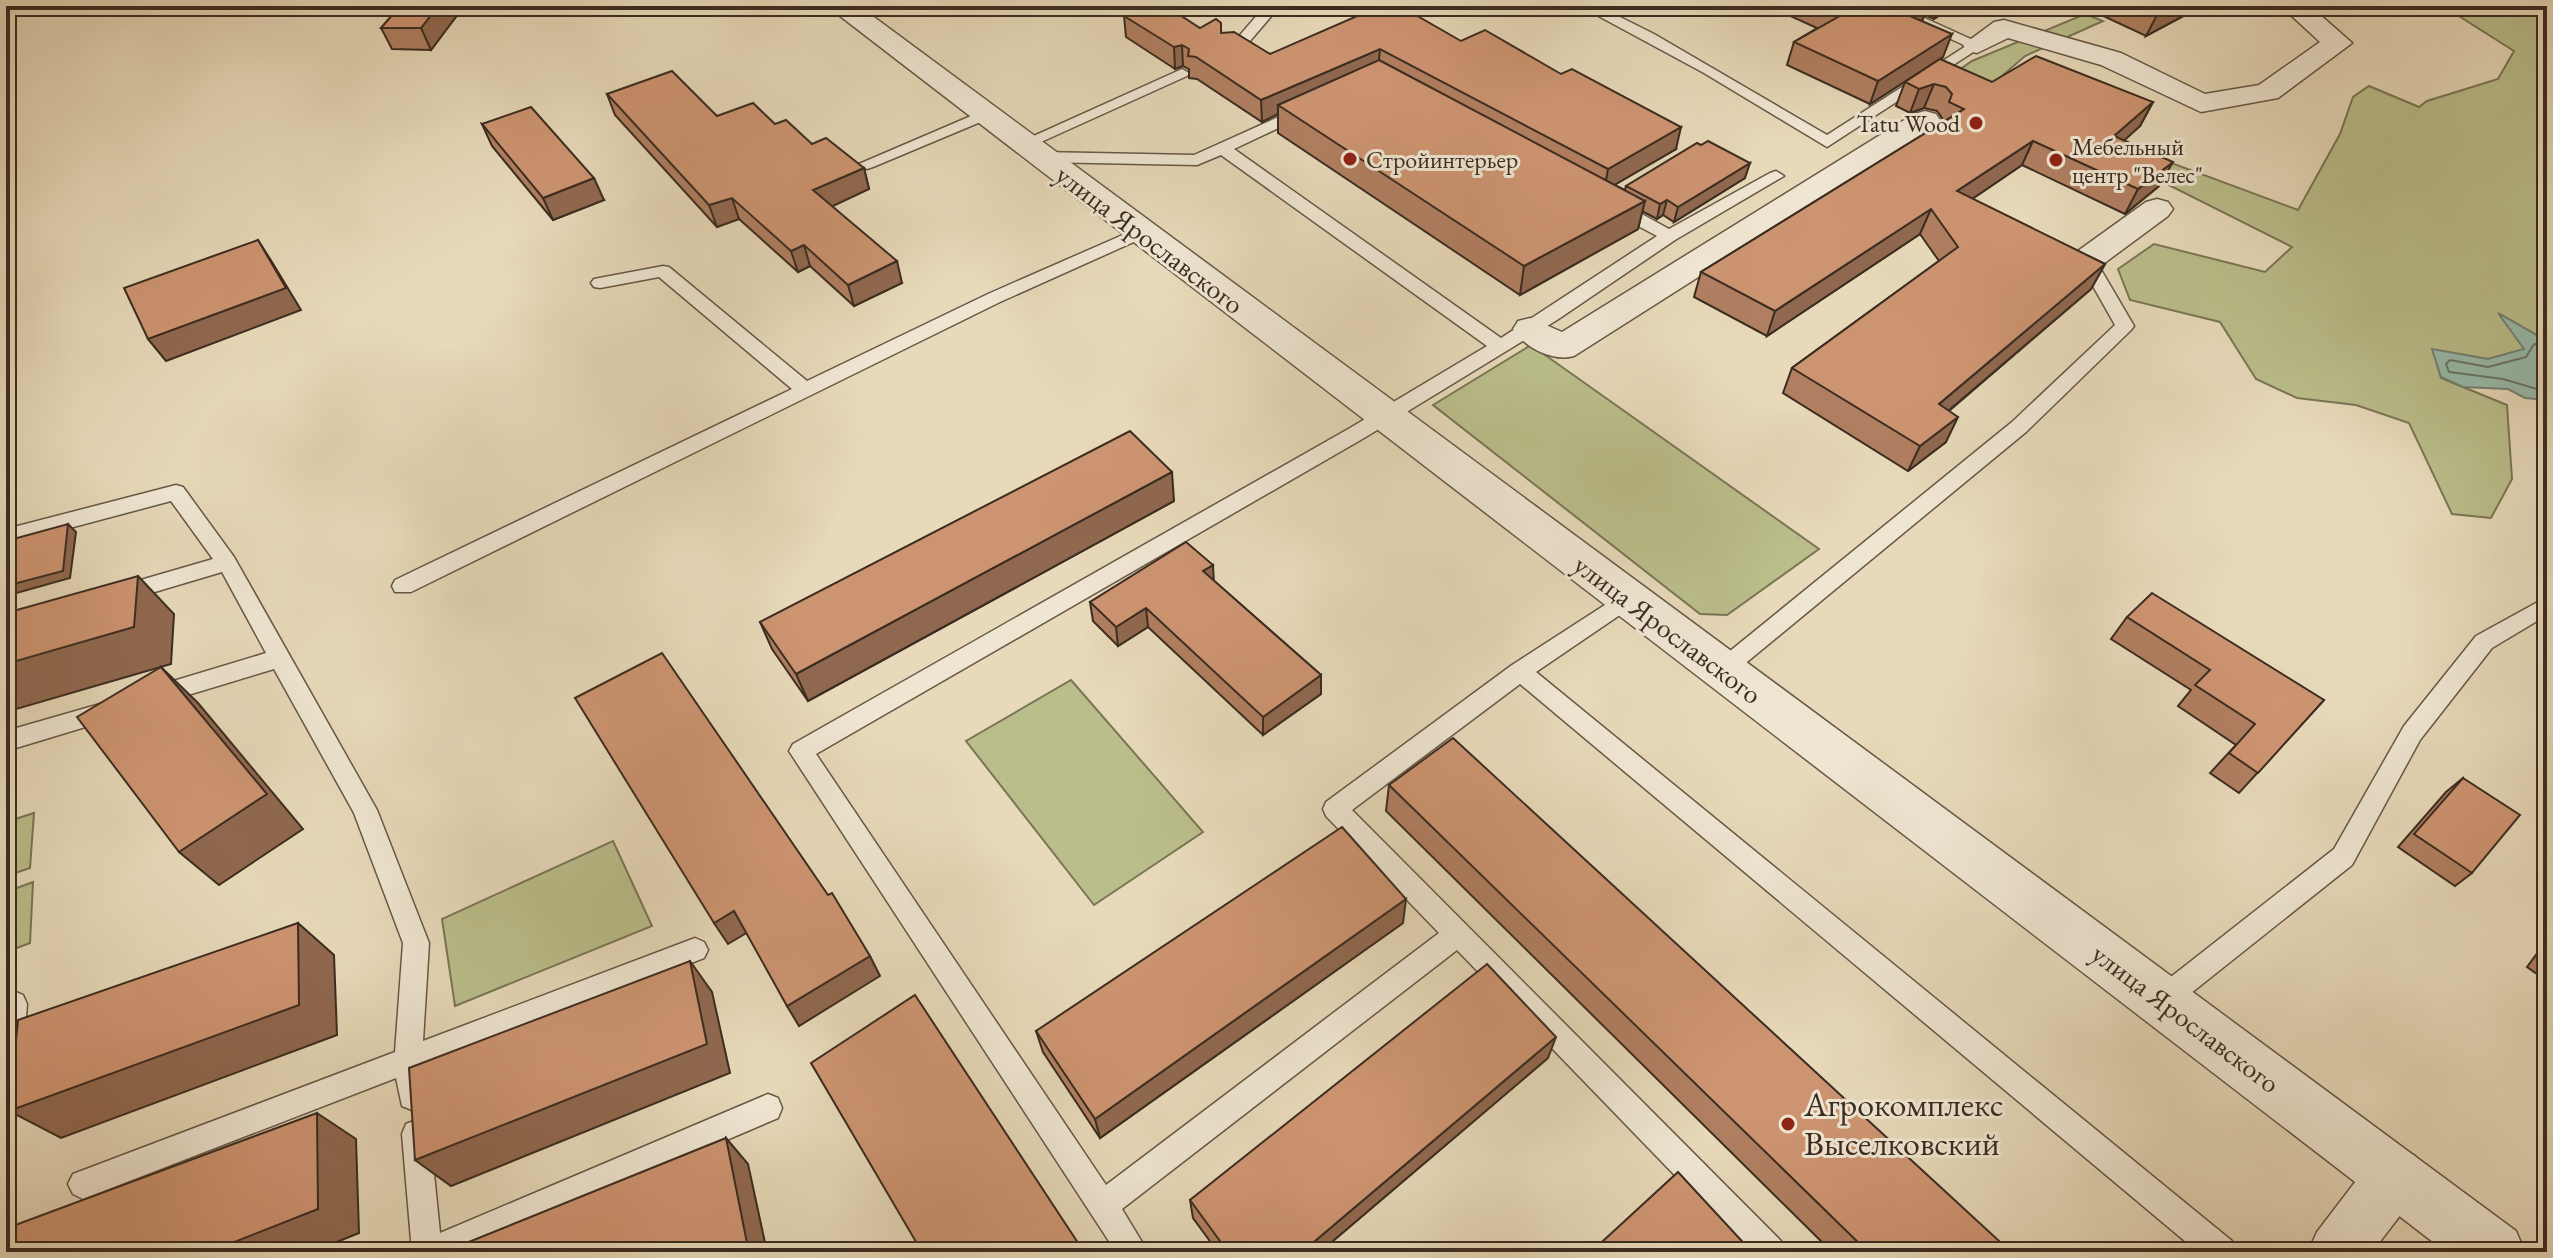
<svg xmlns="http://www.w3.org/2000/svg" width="2553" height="1258" viewBox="0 0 2553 1258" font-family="'EB Garamond',serif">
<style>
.green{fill:#babe8b;stroke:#7a7556;stroke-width:2}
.water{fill:#97bbab;stroke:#728274;stroke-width:2}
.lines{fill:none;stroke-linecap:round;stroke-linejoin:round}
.shore{stroke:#697466;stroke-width:2}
.service-casing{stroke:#665747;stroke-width:3}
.minor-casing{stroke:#665747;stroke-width:3}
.tertiary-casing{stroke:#665747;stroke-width:3}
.service{fill:#efe6d2;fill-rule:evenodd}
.minor{fill:#efe6d2;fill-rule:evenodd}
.tertiary{fill:#efe6d2;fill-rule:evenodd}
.wall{fill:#b07f61;stroke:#3b2c21;stroke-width:2}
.shaded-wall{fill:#90684f;stroke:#3b2c21;stroke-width:2}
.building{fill:#cd9471;stroke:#3b2c21;stroke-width:2}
.poi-dot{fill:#8f2418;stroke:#efe6d2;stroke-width:3}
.labels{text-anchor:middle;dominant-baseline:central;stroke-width:6;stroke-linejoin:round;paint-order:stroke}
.far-poi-label{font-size:24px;fill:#3b2c21;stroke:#efe6d2;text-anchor:start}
.street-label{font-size:28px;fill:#3b2c21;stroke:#efe6d2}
.near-poi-label{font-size:34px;fill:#3b2c21;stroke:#efe6d2;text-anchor:start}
</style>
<rect width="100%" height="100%" fill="#e7d9b9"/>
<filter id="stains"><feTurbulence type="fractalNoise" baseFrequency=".0025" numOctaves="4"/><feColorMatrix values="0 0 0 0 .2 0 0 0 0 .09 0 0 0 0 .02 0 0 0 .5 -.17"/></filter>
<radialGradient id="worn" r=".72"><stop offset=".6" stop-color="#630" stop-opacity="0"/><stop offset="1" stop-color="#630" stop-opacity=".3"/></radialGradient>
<g class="green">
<polygon points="2443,6 2547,6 2547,341 2500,314 2525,349 2488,359 2433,350 2441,378 2507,405 2512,479 2491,518 2452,514 2409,423 2356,405 2297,398 2256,379 2220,322 2130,300 2118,269 2154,244 2265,272 2292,247 2127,164 1937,85 1972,61 2085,14 2103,21 2025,56 1987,89 2088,132 2298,210 2340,134 2353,97 2369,86 2419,107 2427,101 2498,79 2514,51"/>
<polygon points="1531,345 1819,549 1727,615 1700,614 1433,405"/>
<polygon points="1071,680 1203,832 1094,905 966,741"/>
<polygon points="34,813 30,868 6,876 6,822"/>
<polygon points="613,841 652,926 455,1006 442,919"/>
<polygon points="33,882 30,943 6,952 6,892"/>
</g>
<polygon class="water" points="2498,313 2547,341 2547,400 2525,398 2508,389 2463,387 2441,377 2432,349 2488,359 2524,349"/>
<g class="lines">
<polyline class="shore" points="2547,347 2534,344 2526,357 2488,367 2450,360 2446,364 2449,372 2503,379 2547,392"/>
<g class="service-casing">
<g id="service">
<polygon points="1265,6 1280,6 1244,48 1224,52 1224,46 1234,42"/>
<polygon points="1580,6 1598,6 1654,34 1827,135 1966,46 1879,6 1898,6 1984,45 1827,147 1704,73"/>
<polygon points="1182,69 1189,73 1187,76 1030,147 1018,147 1016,144"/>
<polygon points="1303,106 1311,111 1308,114 1234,149 1501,338 1657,236 1608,210 1606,206 1608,202 1620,202 1669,229 1770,173 1776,171 1784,176 1675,240 1557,320 1364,438 816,754 1106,1185 1439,933 1326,816 1323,809 1326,802 1512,665 1628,590 1636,592 1639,598 1636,604 1536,672 2232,1241 2236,1252 2198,1252 1520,684 1352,810 1781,1241 1785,1252 1749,1252 1457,950 1122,1209 1148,1252 1116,1252 789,751 793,744 1350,428 1487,346 1221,155 1197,165 1040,162 1032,157 1040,152 1194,155"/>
<polygon points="985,110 993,115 990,118 873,167 867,169 859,164"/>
<polygon points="1141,227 1147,228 1149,232 1147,236 1000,302 411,592 395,592 392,586 395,580 792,389 659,277 600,288 594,287 591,283 594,279 663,266 669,267 807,381 988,294"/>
<polygon points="2080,251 2093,256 2134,326 2131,330 2026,432 1730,676 1722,679 1714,676 1711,670 1714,664 2012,422 2115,325 2080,263 2071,256"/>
<polygon points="176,485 183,487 234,557 377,810 429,943 423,1041 695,938 704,942 708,950 704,958 423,1067 426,1096 422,1106 412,1110 402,1106 396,1078 83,1199 73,1194 68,1184 73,1174 395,1052 403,943 354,813 274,669 155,705 147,703 144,696 147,689 266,653 222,572 121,602 113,600 110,594 113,588 213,559 171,501 6,545 6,529"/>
<polygon points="2547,597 2547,615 2492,648 2420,740 2352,865 2171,1009 2162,1013 2153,1009 2149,1000 2153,991 2334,849 2404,726 2476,636"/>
<polygon points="107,702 115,704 119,711 115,718 6,751 6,731"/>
<polygon points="14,991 23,995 27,1004 20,1097 16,1107 6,1111 6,994"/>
<polygon points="768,1094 778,1098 782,1108 778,1118 465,1252 412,1252 402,1134 406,1124 416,1120 426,1124 430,1134 440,1233"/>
</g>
</g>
<g class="minor-casing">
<g id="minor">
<polygon points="2281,6 2310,6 2352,43 2278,98 2201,112 2101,65 2008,38 1977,53 1967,51 1963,45 1994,22 2004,20 2121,53 2205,94 2259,85 2320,42"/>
<path d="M1925,111L1936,114L1940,120L1936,126L1574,356C1553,362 1525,348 1513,329L1518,321L1530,318L1562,332L1914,114Z"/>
<polygon points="2157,199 2168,202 2173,209 2168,216 2099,267 2087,270 2075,267 2070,260 2075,253 2146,202"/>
<polygon points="2395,1148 2415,1156 2423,1176 2415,1196 2372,1252 2308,1252 2317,1232 2375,1156"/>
</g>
</g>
<g class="tertiary-casing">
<polygon id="tertiary" points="827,6 859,6 2516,1231 2525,1252 2446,1252"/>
</g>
<use href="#service" class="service"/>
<use href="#minor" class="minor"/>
<use href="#tertiary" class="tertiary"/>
</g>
<g class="wall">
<polygon points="400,6 464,6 431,50 392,49 381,28"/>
<polygon points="1768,6 1954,6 1934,19 1924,15 1922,22 1943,57 1870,104 1787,65 1794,42 1817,28"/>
<polygon points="2082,6 2202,6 2146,36"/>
<polygon points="1124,16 1200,28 1221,33 1270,54 1461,41 1676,149 1614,185 1625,190 1626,186 1745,178 1674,222 1663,215 1657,219 1642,211 1638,229 1520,295 1278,133 1278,114 1262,122 1197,79 1189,78 1189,69 1183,66 1175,69 1126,37"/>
<polygon points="1905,82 1992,82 2153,102 2140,126 2124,140 2159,186 2125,214 2022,165 1972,199 2105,264 2091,289 1949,411 1946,442 1908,471 1783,393 1792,368 1939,261 1920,234 1767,336 1694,297 1701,272 1940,124 1942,118 1937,111 1924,108 1910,113 1896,106"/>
<polygon points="607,94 717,116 775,124 812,144 864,168 869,189 832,206 902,283 854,306 810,266 798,272 739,219 717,227 615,115"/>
<polygon points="482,124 604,200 553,220 492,146"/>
<polygon points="1174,501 808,701 772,649 760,622"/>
<polygon points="1213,565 1213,580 1321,675 1321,694 1263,735 1148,627 1118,646 1093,621 1090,602"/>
<polygon points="2127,617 2324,700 2239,793 2210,773 2236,745 2178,706 2191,690 2111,639"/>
<polygon points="2463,778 2472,873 2455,886 2398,847 2446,792"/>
<polygon points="1389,785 2011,1252 1832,1252 1386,811"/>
<polygon points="1403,923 1100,1138 1043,1052 1036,1031"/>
<polygon points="2547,940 2547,981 2527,967"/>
<polygon points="1548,1058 1320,1252 1218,1252 1193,1218 1190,1200"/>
</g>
<g class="shaded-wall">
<polygon points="438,6 464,6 431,50 421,28"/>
<polygon points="1928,6 1919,28 1910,16"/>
<polygon points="1938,6 1954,6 1934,19"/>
<polygon points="2171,6 2202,6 2146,36 2158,13"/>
<polygon points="1952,34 1943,57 1870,104 1878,81"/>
<polygon points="1182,45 1183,66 1175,69 1174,47"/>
<polygon points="1380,49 1378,70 1278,105 1278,114 1262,122 1261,100"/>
<polygon points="1934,84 1924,108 1910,113 1919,89"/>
<polygon points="2153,102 2140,126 2102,161 2114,136"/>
<polygon points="1681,127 1676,149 1604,191 1608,169"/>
<polygon points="2033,141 2022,165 1947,216 1957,191"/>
<polygon points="2173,162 2159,186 2125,214 2138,189"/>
<polygon points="1750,163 1745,178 1674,222 1678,207"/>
<polygon points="864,168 869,189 820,212 813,190"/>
<polygon points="594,178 604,200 553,220 543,198"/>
<polygon points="732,198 739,219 717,227 709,205"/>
<polygon points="1667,200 1663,215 1657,219 1660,204"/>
<polygon points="1645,201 1638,229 1520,295 1524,266"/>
<polygon points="1931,209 1920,234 1767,336 1775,311"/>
<polygon points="258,240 272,262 301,310 166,361 148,339"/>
<polygon points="804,245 810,266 798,272 791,251"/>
<polygon points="897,261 902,283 854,306 848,285"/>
<polygon points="2105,264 2091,289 1927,429 1939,404"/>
<polygon points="1958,417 1946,442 1908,471 1920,446"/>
<polygon points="1172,472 1174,501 808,701 796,674"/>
<polygon points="68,524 76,532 70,578 6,596 6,586"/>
<polygon points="1213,565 1214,584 1203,571"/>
<polygon points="138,576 174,614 171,664 6,712 6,664"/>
<polygon points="1146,608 1148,627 1118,646 1116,627"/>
<polygon points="161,667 198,703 303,829 219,885 179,852"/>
<polygon points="1321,675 1321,694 1263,735 1263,717"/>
<polygon points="1406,899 1403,923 1100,1138 1095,1119"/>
<polygon points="734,911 748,932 728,944 714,923"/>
<polygon points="298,923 334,955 337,1035 61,1138 9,1111"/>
<polygon points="870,956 880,976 799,1026 787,1006"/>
<polygon points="690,961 712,992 730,1073 451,1186 415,1160"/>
<polygon points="1556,1037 1548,1058 1320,1252 1302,1252"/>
<polygon points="317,1113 356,1139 359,1233 312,1252 209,1252"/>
<polygon points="726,1138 748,1164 767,1252 726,1252"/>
</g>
<g class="building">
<polygon points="400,6 438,6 421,28 381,28"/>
<polygon points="1147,6 1166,6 1200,28 1216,19 1221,23 1221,33 1234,32 1270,54 1380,6 1400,6 1461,41 1485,30 1561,74 1572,69 1681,127 1608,169 1380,49 1261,100 1196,57 1188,56 1189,49 1182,45 1174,47 1124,16"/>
<polygon points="1825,6 1927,6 1910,16 1952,34 1878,81 1794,42 1843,14"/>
<polygon points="2142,6 2171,6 2158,13"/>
<polygon points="2036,56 2153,102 2114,136 2173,162 2138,189 2033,141 1957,191 2105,264 1939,404 1958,417 1920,446 1792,368 1958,247 1931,209 1775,311 1701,272 1964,109 1949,102 1952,94 1946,87 1934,84 1919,89 1905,82 1940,59 1992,82"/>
<polygon points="1379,60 1645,201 1524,266 1278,105"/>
<polygon points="672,71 717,116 753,103 775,124 786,120 812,144 826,138 864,168 813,190 897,261 848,285 804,245 791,251 732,198 709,205 607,94"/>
<polygon points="531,107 594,178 543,198 482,124"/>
<polygon points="1708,141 1750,163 1678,207 1667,200 1660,204 1626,186 1697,143 1701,145"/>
<polygon points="258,240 286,288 148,339 124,288"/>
<polygon points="1130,431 1172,472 796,674 760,622"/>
<polygon points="68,524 63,571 6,586 6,541"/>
<polygon points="1186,542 1213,565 1203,571 1321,675 1263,717 1146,608 1116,627 1090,602"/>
<polygon points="138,576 134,627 6,664 6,613"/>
<polygon points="2152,593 2324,700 2258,773 2229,753 2255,724 2195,685 2210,670 2127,617"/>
<polygon points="662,653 828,895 832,893 870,956 787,1006 734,911 714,923 575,698"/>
<polygon points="161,667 267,794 179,852 77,717"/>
<polygon points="1453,738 2011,1252 1868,1252 1389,785"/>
<polygon points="2463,778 2520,815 2472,873 2414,834"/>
<polygon points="1342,827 1406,899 1095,1119 1036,1031"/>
<polygon points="298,923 299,1005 9,1111 18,1020"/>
<polygon points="690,961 707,1044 415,1160 409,1068"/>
<polygon points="1487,964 1556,1037 1302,1252 1228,1252 1190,1200"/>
<polygon points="915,995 1084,1252 922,1252 811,1063"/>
<polygon points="317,1113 318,1209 209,1252 6,1252 10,1227"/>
<polygon points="726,1138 747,1243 726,1252 444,1252"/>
<polygon points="1678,1172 1752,1252 1591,1252"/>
</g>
<g class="poi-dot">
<circle cx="1976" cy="123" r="8"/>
<circle cx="1350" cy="159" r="8"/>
<circle cx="2056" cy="160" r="8"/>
<circle cx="1788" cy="1124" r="8"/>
</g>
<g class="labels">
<g class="far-poi-label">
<text x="1960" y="123" text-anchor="end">Tatu Wood</text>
<text x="2072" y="146">Мебельный<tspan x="2072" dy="28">центр "Велес"</tspan></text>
<text x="1366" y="159">Стройинтерьер</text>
</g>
<g class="street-label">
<text transform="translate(1150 239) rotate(37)">улица Ярославского</text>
<text transform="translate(1668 629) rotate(37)">улица Ярославского</text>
<text transform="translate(2186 1018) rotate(37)">улица Ярославского</text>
</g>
<g class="near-poi-label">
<text x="1804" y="1104">Агрокомплекс<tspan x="1804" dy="39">Выселковский</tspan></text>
</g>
</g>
<rect width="2553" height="1258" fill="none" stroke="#e7d9b9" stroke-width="32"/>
<rect x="8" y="8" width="2537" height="1242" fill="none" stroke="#3b2c21" stroke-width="4"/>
<rect x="16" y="16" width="2521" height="1226" fill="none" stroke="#3b2c21" stroke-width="2"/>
<rect width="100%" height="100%" filter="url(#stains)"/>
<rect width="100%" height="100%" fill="url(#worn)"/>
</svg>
